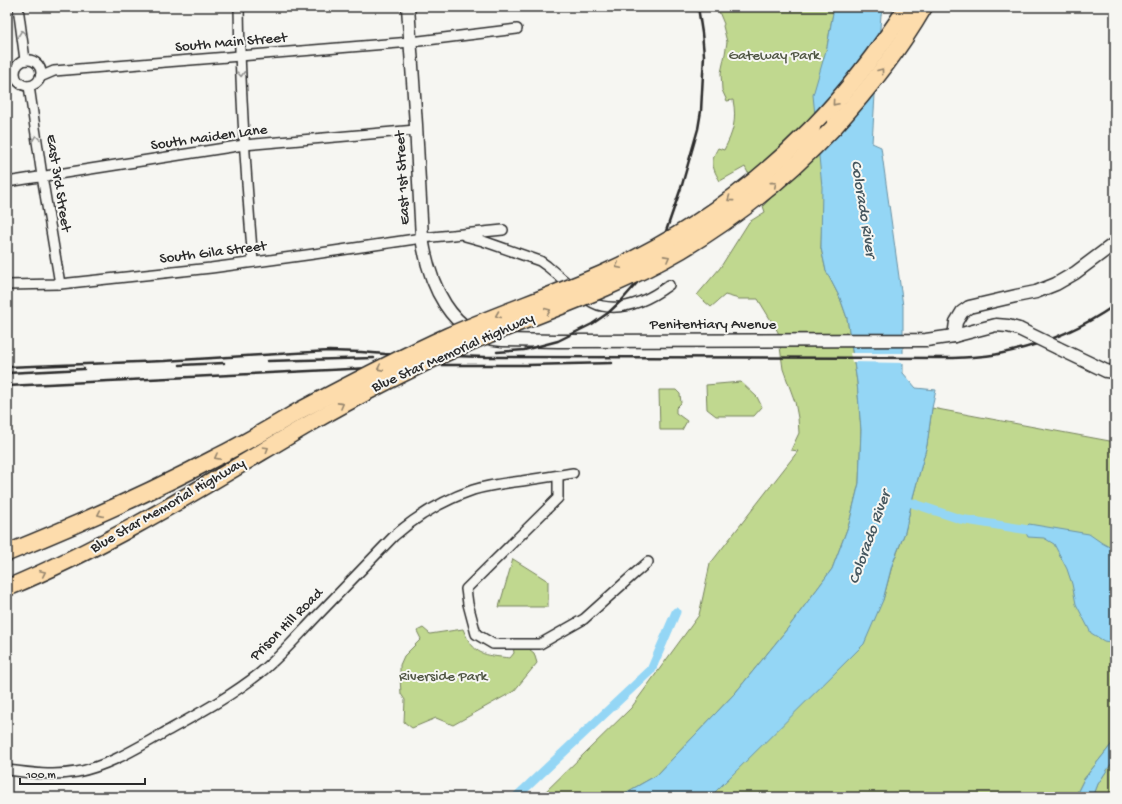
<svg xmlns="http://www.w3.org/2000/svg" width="1122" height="804" viewBox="0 0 1122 804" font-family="'Gochi Hand',sans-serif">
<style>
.green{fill:#c0d88f;stroke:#76825d}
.water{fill:#94d6f5;stroke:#6a92a4}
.pier{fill:#f6f6f2}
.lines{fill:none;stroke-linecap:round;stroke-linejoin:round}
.canal{stroke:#94d6f5;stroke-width:9}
.street-casing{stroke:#2b2b2b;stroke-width:12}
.secondary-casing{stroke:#2b2b2b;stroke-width:15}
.highway-casing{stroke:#2b2b2b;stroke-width:19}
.street{stroke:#f6f6f2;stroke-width:9}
.secondary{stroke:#f6f6f2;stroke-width:12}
.highway{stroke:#fddcac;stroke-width:16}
.rail{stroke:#2b2b2b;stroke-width:2.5}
.secondary-bridge-casing{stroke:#2b2b2b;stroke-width:15;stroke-linecap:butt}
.highway-bridge-casing{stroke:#2b2b2b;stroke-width:19;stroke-linecap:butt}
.secondary-bridge{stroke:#f6f6f2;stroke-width:12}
.highway-bridge{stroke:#fddcac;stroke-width:16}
.oneway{stroke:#90908e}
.oneway2{stroke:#94846c}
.labels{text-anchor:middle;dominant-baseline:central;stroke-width:4;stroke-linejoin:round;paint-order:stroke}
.street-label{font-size:15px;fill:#2b2b2b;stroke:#f6f6f2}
.park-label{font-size:15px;fill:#505644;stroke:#f6f6f2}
.water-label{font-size:16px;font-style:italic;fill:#45565e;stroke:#f6f6f2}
</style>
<rect width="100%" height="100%" fill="#f6f6f2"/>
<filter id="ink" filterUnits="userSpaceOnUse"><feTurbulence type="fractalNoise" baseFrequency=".025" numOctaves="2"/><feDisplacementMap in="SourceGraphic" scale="8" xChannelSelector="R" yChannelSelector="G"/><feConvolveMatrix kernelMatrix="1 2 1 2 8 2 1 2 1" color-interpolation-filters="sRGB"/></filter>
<g filter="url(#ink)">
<g class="green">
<path d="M717,7H834L827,47L821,248L826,271L840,298L847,318L857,382L861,430L859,483L849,524L832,569L788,628L736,692L657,775L618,797H540L631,708L699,615L710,564L798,451L791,450L799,433L798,418L795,402L783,369L778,332L758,299H739L725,295L711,307L697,295L720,268L749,222L765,212L763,206L770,199L773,190L761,170L748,173L745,167L720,181C712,168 710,161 718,148L724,150C733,133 737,120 733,100L727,101L722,90L721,73L725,54L727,42L723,26L724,24Z"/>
<polygon points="741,382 757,397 762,407 754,416 716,416 707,409 706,385"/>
<polygon points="659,390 676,390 680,394 681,403 676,408 676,413 687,421 682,430 660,430"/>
<polygon points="932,408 1115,442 1115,740 1084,779 1075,797 709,797 883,600 892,566 905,532 913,497 927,445"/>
<polygon points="513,559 548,581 548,607 499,607"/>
<path d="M423,628L430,634L463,629C474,656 484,655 510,658L514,653L513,646H525L534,653L537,663L514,691L453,725L436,718L412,728L404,722L405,700L401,694L400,677V665L404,656L421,639L417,631Z"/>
<polygon points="1115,758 1115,797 1093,797 1098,784"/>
</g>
<g class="water">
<polygon points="834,7 884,7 881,15 876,79 872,143 881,147 903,306 903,373 916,388 936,390 932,408 927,445 913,497 905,532 892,565 883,600 864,644 710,797 618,797 657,775 736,692 788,628 832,569 849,524 859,483 861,430 857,382 847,318 840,298 826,271 821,248 822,187 813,95 827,47"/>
<polygon points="1029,524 1089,534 1102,543 1115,550 1115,643 1104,641 1091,633 1076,604 1072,584 1067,569 1054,544 1044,538 1028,537 1024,529"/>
<polygon points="1115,740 1115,758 1098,784 1093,797 1075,797 1084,779"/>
</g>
<polygon class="pier" points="850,353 905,353 905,363 852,362"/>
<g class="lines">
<g class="canal">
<polyline points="900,499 960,519 1035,531"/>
<polyline points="516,797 651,670 676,612"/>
</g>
<g class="street-casing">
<g id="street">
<polyline points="18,7 25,60"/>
<path d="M239,7C240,92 246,177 253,262"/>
<circle cx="28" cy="73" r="13"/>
<polyline points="40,77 54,71 240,56 411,42 517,29"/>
<polyline points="29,86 42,176 60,284"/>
<polyline points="7,182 244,145 416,130"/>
<polyline points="465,236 483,241 540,261 547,266 573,288"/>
<polyline points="7,285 60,284 211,268 314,254 422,238 503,230"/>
<path d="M583,296C588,300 596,305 602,306C626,311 650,299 669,285"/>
<polyline points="558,476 558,498 466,589 468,604 476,634 493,644 540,644 584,619 633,575 648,562"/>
<path d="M7,770C30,773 54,776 77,772C108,766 135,749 162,734C196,715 230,697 260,673C280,657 298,636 316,617C342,590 368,563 394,536C417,516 444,500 473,490C489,485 505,483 522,481C539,478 556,476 573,473"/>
</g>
</g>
<g class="secondary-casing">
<g id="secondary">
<path d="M408,7L416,125L422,238C429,282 450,337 502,340L558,341L926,340L954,336L996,325L1008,326L1019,329"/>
<polyline points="954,336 956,322 962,312 969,307 1016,296 1036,292 1056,284 1075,273 1115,243"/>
<polyline points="1058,348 1106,371 1115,372"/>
</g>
</g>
<g class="highway-casing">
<g id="highway">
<path d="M834,127C868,90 899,50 924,7"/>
<path d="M812,128C848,91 879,50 907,7"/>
<path d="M7,553C79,524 149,493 217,457C245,443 272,427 299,411"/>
<path d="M7,588C113,544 209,483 307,425"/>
</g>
</g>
<use href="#street" class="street"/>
<use href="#secondary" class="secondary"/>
<use href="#highway" class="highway"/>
<g class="rail">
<polyline points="497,352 524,350 558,341 592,324 608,313 622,300 644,275 664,237 682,185 698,129 701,111 704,55 702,33 698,7"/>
<polyline points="268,361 374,358"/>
<polyline points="180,365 224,363"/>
<path d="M7,367L164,361L329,351L361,352L385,354L486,357L954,358C970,357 987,357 1003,353C1042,345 1082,328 1115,305"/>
<polyline points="7,373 84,369"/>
<polyline points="7,386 430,365 527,365 612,363"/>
</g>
<g class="secondary-bridge-casing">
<polyline id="secondary-bridge" points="1019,329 1058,348"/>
</g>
<g class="highway-bridge-casing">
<g id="highway-bridge">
<path d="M299,411C348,385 397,359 448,336C499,314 551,296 602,274C681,239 752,189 812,128"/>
<path d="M307,425C359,395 413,367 468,343C540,313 614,289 681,250C738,216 789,175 834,127"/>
</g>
</g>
<use href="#secondary-bridge" class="secondary-bridge"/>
<use href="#highway-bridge" class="highway-bridge"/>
</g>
<defs><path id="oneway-chevron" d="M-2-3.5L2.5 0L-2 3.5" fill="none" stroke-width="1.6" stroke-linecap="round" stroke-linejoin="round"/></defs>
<g class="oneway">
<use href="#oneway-chevron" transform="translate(22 33) rotate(-98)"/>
<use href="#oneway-chevron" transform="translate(241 74) rotate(87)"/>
<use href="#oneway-chevron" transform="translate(36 138) rotate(-98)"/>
</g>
<g class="oneway2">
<use href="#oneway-chevron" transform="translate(881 71) rotate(-53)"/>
<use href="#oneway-chevron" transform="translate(835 103) rotate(131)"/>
<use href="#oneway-chevron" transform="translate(774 184) rotate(-40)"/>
<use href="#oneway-chevron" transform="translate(730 199) rotate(144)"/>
<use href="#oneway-chevron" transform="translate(667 258) rotate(-29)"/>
<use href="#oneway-chevron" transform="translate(618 266) rotate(154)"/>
<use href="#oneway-chevron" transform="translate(548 311) rotate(-22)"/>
<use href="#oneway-chevron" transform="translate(498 315) rotate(158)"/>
<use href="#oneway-chevron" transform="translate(380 368) rotate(154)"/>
<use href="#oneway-chevron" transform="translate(341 405) rotate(-29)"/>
<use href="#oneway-chevron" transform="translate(266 449) rotate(-31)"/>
<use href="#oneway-chevron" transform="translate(217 457) rotate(152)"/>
<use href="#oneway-chevron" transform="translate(100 514) rotate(156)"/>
<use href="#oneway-chevron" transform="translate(43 573) rotate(-25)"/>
</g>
</g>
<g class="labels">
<g class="street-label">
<text transform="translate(231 43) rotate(-5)">South Main Street</text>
<text transform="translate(209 138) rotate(-8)">South Maiden Lane</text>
<text transform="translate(403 178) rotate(-93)">East 1st Street</text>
<text transform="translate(58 183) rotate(81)">East 3rd Street</text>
<text transform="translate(213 253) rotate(-7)">South Gila Street</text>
<text x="713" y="325">Penitentiary Avenue</text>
<text transform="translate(453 353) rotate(-24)">Blue Star Memorial Highway</text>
<text transform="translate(168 506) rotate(-30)">Blue Star Memorial Highway</text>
<text transform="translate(287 625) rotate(-45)">Prison Hill Road</text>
</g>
<g class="park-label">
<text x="774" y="56">Gateway Park</text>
<text x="443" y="677">Riverside Park</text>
</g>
<g class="water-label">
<text transform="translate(862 209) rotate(81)">Colorado River</text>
<text transform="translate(871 538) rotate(-70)">Colorado River</text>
</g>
</g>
<rect width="1122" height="804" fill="none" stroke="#f6f6f2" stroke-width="24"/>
<rect x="12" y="12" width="1098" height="780" fill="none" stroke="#2b2b2b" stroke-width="1.5" filter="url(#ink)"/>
<path d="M20 778v6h125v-6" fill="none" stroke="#2b2b2b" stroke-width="2"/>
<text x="26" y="778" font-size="12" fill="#2b2b2b" stroke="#f6f6f2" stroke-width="3" paint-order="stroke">100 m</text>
</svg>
